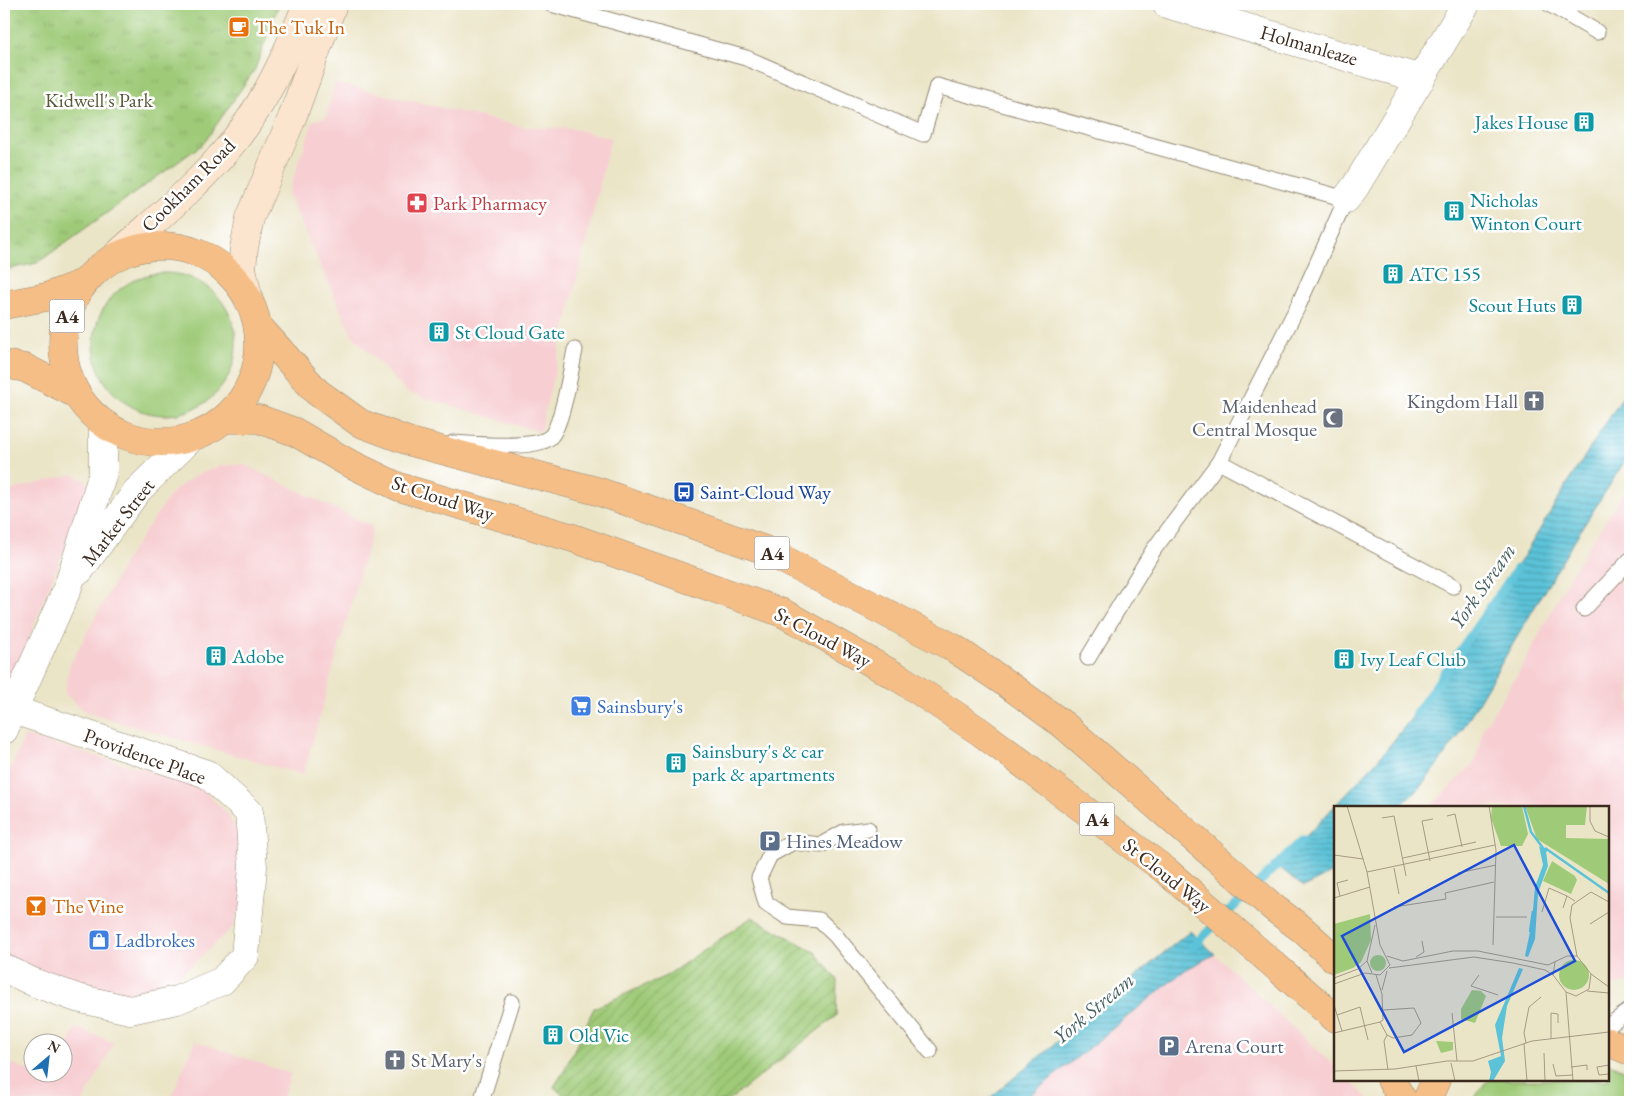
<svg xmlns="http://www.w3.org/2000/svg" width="1634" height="1106" viewBox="0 0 1634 1106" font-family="'EB Garamond',serif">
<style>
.built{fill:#f7cfd3}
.grass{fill:#9fcb78;stroke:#6d7a4b}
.park{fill:url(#park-tufts);stroke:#6d7a4b}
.garden{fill:url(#garden-furrows);stroke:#6d7a4b}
.water{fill:url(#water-rules);stroke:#4b767b}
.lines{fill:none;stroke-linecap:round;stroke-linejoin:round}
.stream{stroke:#5bc2d8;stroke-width:9}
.lane-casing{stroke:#938873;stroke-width:17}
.street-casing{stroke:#938873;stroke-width:29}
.secondary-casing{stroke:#938873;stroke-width:29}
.primary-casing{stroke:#938873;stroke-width:29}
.lane{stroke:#fff;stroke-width:15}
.street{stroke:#fff;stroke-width:28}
.secondary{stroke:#fbe5cf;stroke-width:28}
.primary{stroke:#f6be87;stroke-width:28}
.labels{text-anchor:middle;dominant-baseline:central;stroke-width:5;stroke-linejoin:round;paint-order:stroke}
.shield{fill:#fff;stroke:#766a62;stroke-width:1}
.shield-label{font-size:19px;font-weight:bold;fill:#3b2a1e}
.food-label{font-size:20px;fill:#c56008;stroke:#fff;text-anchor:start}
.street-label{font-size:20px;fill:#3b2a1e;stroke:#fff}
.park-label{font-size:20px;fill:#595a39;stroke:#fff}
.culture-label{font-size:20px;fill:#0d838f;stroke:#fff;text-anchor:start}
.health-label{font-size:20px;fill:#be3a42;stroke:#fff;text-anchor:start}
.worship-label{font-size:20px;fill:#5b616d;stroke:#fff;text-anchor:end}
.transit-label{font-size:20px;fill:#164399;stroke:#fff;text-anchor:start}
.shop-label{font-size:20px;fill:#366cbe;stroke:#fff;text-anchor:start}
.service-label{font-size:20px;fill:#4e5e75;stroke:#fff;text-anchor:start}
.water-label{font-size:21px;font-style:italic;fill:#465f5f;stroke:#fff}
.inset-river{fill:none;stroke:#5bc2d8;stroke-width:2.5}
.inset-road{fill:none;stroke:#a59a84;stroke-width:1}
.view{fill:#1d4ed8;fill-opacity:0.15;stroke:#1d4ed8;stroke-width:2.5}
.inset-edge{fill:none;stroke:#3b2a1e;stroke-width:2.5}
</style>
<defs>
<pattern id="park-tufts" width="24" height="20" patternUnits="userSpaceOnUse" patternTransform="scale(1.25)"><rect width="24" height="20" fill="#9fcb78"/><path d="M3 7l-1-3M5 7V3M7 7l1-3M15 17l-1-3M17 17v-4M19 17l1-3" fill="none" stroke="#8aae67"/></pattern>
<pattern id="garden-furrows" width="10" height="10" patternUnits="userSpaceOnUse" patternTransform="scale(1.25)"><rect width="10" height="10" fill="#9fcb78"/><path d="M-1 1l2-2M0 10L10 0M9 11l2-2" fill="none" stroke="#8aae67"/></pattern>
<pattern id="water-rules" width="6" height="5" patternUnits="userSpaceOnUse" patternTransform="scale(1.25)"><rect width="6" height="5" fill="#5bc2d8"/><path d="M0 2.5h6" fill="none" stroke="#4c9eaf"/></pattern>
</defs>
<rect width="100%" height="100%" fill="#fff"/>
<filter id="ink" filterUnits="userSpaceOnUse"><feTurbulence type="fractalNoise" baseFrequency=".02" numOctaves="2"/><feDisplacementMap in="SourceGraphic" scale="10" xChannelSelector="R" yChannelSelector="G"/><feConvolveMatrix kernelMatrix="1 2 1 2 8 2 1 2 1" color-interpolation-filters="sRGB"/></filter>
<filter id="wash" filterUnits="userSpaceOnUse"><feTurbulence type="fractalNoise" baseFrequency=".0096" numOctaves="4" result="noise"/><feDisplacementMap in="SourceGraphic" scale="20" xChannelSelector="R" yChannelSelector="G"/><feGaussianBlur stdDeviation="1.12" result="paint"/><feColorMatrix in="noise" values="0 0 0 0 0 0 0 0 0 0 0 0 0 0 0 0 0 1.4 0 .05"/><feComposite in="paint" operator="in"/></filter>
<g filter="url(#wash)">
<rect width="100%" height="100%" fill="#ebe5c8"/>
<g class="built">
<polygon points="335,83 524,127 574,129 611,138 540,432 408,393 352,335 288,194 313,121 326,117"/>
<polygon points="243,464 373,527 303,775 87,713 65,694 69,666 128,556 172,492 196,475 220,466"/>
<polygon points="73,474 86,481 88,490 8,689 4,695 4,492"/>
<polygon points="1630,483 1630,982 1608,987 1608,807 1430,807 1476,761 1483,728 1519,672 1571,574"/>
<polygon points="25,736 198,785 228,814 245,848 245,895 233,927 182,974 148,991 95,996 4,965 4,783"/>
<polygon points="1207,947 1335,1067 1335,1080 1349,1080 1371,1102 1015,1102"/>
<polygon points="76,1027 114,1043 83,1102 4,1102 4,1060 32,1072 32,1074 52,1080 55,1074 62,1074 63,1057"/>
<polygon points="195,1041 291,1074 281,1102 169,1102"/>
</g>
<g class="grass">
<circle cx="165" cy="344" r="71"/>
<polygon points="1608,1063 1630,1073 1630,1102 1472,1102 1485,1083 1491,1080 1608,1080"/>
</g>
<polygon class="park" points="4,4 279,4 255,69 203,144 37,263 4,270"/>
<polygon class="garden" points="752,917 815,952 837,980 836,1016 727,1102 571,1102 554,1087 564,1071 594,1008 666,976"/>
<g class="water">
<polygon points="1630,389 1630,453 1574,541 1457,738 1423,784 1400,807 1335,807 1335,871 1303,887 1278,866 1378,760 1471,643 1574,473 1624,395"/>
<polygon points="1190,931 1215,954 1185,970 1022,1102 985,1102"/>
</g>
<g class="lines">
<g class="stream">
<polyline points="1416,714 1517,569"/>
<polyline points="1192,947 1303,840"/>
</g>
</g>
</g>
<g filter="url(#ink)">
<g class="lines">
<g class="lane-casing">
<g id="lane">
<polyline points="551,4 746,58 923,134 937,86 1346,199 1298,306 1219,462 1154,549 1088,658"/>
<polyline points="1549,4 1597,32"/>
<path d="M453,443C474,444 532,450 549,438C562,429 571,368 575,350"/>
<polyline points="1219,462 1453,586"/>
<polyline points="1584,609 1630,560"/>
<polyline points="868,829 844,832 821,845 793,842 770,855 759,878 766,903 787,917 819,920 835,935 930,1051"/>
<polyline points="1608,1026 1630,1010"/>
<polyline points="481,1102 512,1002"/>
</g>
</g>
<g class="street-casing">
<g id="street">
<polyline points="1167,4 1421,79"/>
<polyline points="1346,199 1355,187 1466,4"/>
<polyline points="80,570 137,491 192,437"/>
<polyline points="4,730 68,587 103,473 103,423"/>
<polyline points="4,968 35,983 77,998 130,1010 177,1000 222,981 245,956 253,867 249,812 207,774 13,710"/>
</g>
</g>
<g class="secondary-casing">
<g id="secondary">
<path d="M117,255C155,220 196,187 229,147C265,105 287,54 307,4"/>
<polyline points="249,301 242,268 244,248 250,218 292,118 333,4"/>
</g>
</g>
<g class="primary-casing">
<g id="primary">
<circle cx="161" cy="344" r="98"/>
<polyline points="4,305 46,297 83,283"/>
<polyline points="258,326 317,392 360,423 411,442 597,491 765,550 952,647 1010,686 1065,726 1275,909 1302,929 1335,959"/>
<polyline points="4,364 25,368 76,394"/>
<polyline points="224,419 259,419 295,432 345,461 399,487 573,538 783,613 901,679 979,731 1165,870 1335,1018"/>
<polyline points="1608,1042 1630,1051"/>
<polyline points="1391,1080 1404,1102"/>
<polyline points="1426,1102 1436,1080"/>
</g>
</g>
<use href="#lane" class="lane"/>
<use href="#street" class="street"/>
<use href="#secondary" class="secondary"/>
<use href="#primary" class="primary"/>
</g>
</g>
<defs>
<g id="cafe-square" transform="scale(1.125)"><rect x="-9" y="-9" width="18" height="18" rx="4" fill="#e8710a" stroke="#fff"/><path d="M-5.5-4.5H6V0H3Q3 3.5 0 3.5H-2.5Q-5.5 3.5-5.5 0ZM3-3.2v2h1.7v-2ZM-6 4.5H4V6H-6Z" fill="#fff"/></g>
<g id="building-square" transform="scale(1.125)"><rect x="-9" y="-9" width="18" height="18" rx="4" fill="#0f9aa8" stroke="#fff"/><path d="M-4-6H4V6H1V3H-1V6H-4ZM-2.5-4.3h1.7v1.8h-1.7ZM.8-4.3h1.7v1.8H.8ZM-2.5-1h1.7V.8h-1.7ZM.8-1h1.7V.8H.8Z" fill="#fff"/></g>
<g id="pharmacy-square" transform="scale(1.125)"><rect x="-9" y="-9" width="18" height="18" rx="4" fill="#e0444e" stroke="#fff"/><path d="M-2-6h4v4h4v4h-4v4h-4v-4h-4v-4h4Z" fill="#fff"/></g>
<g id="church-square" transform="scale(1.125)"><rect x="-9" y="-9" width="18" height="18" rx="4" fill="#6b7280" stroke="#fff"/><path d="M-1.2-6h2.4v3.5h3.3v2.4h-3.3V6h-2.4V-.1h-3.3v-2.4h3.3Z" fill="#fff"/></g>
<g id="mosque-square" transform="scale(1.125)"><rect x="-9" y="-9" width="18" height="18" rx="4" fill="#6b7280" stroke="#fff"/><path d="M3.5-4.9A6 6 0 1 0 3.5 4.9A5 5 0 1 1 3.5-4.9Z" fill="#fff"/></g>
<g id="bus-square" transform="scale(1.125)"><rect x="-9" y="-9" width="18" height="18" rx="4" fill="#1a4fb4" stroke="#fff"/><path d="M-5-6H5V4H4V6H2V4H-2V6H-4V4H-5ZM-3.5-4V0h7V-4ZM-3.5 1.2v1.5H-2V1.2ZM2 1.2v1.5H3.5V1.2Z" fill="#fff"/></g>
<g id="supermarket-square" transform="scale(1.125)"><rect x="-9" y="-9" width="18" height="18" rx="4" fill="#3f7fe0" stroke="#fff"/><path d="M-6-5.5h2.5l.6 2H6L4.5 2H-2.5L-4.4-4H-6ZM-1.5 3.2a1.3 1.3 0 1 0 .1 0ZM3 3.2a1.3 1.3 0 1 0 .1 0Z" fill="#fff"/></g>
<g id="parking-square" transform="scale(1.125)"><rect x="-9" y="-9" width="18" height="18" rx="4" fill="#5c6f8a" stroke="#fff"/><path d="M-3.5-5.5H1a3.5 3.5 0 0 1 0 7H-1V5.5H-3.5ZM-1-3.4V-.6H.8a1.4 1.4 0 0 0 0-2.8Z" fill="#fff"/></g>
<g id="bar-square" transform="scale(1.125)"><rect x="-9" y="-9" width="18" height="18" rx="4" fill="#e8710a" stroke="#fff"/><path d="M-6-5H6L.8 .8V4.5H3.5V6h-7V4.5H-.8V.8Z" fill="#fff"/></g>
<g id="shop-square" transform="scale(1.125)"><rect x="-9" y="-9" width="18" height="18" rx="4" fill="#3f7fe0" stroke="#fff"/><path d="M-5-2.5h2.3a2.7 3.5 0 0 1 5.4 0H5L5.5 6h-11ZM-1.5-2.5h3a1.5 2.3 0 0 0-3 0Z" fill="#fff"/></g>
</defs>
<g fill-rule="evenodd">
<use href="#cafe-square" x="239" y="27"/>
<use href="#building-square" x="1584" y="122"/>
<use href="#pharmacy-square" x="417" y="203"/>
<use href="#building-square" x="1454" y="211"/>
<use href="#building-square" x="1393" y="274"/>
<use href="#building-square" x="1572" y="305"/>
<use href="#building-square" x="439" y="332"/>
<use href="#church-square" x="1534" y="401"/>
<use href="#mosque-square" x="1333" y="418"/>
<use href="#bus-square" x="684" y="492"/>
<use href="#building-square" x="216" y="656"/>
<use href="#building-square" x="1344" y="659"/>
<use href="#supermarket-square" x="581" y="706"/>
<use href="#building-square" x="676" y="763"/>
<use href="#parking-square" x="770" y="841"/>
<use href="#bar-square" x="36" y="906"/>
<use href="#shop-square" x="99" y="940"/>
<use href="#building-square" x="553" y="1035"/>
<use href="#parking-square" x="1169" y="1046"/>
<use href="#church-square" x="395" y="1060"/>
</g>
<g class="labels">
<g class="shield">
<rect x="49.5" y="299.5" width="35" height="33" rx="4"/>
<rect x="754.5" y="536.5" width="35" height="33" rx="4"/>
<rect x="1079.5" y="802.5" width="35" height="33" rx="4"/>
</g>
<g class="shield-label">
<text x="67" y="316">A4</text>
<text x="772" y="553">A4</text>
<text x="1097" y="819">A4</text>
</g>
<g class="food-label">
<text x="255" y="27">The Tuk In</text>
<text x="52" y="906">The Vine</text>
</g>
<g class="street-label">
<text transform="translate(1309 45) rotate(16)">Holmanleaze</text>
<text transform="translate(188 185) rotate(-45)">Cookham Road</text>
<text transform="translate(443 498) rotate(18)">St Cloud Way</text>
<text transform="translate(118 522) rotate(-52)">Market Street</text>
<text transform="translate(823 637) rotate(28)">St Cloud Way</text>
<text transform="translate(145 756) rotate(20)">Providence Place</text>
<text transform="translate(1167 875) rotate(39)">St Cloud Way</text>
</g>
<g class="park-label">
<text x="99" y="100">Kidwell's Park</text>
</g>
<g class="culture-label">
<text x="1568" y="122" text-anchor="end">Jakes House</text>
<text x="1470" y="200">Nicholas<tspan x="1470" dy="23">Winton Court</tspan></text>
<text x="1409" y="274">ATC 155</text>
<text x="1556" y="305" text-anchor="end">Scout Huts</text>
<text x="455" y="332">St Cloud Gate</text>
<text x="232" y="656">Adobe</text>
<text x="1360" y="659">Ivy Leaf Club</text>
<text x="692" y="751">Sainsbury's &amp; car<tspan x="692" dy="23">park &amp; apartments</tspan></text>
<text x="569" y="1035">Old Vic</text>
</g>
<g class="health-label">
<text x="433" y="203">Park Pharmacy</text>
</g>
<g class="worship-label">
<text x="1518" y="401">Kingdom Hall</text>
<text x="1317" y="406">Maidenhead<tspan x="1317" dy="23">Central Mosque</tspan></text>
<text x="411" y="1060" text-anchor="start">St Mary's</text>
</g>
<g class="transit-label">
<text x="700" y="492">Saint-Cloud Way</text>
</g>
<g class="shop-label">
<text x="597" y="706">Sainsbury's</text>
<text x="115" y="940">Ladbrokes</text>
</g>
<g class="service-label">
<text x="786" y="841">Hines Meadow</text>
<text x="1185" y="1046">Arena Court</text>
</g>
<g class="water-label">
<text transform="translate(1482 586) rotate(-55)">York Stream</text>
<text transform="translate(1093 1008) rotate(-40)">York Stream</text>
</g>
</g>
<g transform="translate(1334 806)">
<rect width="275" height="275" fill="#ebe5c8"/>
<path d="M158,0H188L194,28L188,40H167L157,12ZM218,55L241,70L243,74L237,88L209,75ZM36 157a8 8 0 1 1 16 0a8 8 0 1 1-16 0ZM225 169a15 15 0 1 1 30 0a15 15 0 1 1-30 0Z" fill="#9fcb78"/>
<path d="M191,0H253L251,19H232V32L275,33V78L203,33ZM36,108L37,134L27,156L19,162L0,169V118Z" fill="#9fcb78"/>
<path d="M138,184L147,185L152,190L141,217L127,213V203ZM102,235L119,236V244L107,247Z" fill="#9fcb78"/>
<path d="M205,40L212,45L214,60L204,87L201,133L194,151L191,150L198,116L201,81L209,59ZM185,162L189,163L173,200L168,232L171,255L159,275H155L157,266L154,255L167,250L161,219Z" fill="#5bc2d8"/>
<path class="inset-river" d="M190,0L197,26L212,46M211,42L275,87M196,126L199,105"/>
<path class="inset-road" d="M155,0L162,44L159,139M256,0V15L261,25L275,31M113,10L121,8L128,41M48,12L60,10L72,70M0,49L29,53M69,52L142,36M96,55L88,15L99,13M60,62L65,88M33,66L161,39M124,67L162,59M6,90L3,77L14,74M0,92L36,81M60,101L112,93L111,87L160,76M229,102L233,90L241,95M208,106L215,82L233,90M162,111H193M256,118L275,106M53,150L69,155L119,145H144L214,159L233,150H243L257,168L255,183L242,190L232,186L219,169L221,156M243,150L236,112L238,99L257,86L275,96M82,151L90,146L88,135M55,162L140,151L179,157L211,164L219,169M38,167L33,155L41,119M257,168L275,181M42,169L48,188L49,214L46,216L53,229M145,169L137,180L164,189M0,172L24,163L33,155M0,178L31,167L46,169L56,159L46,139L33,66L13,0M48,184L53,165M253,185L275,187M232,186L239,275M0,199L8,225M49,204L80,202L87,217L78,229L59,232L53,229M118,207L123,255M3,209L26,201L34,234M0,227L46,216M53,229L50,235L54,264M217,233V207L224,208V217M192,237L190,227L195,201L207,191M190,238L193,275M210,247L211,275M117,257L121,275M219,258L222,270L239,269M275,259L263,261L265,269L275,268M82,260L85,275M237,261L253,259V264M0,265L61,263L113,255H139L198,235L275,226"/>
<path class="view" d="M180,39L241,155L70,246L8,130Z"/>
<rect width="275" height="275" class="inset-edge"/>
</g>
<rect width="1634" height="1106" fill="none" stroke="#fff" stroke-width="20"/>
<g transform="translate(48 1058) rotate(28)"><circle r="24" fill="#ffffff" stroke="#b1aaa5"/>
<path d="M0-4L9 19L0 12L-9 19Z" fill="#1f6fb2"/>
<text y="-8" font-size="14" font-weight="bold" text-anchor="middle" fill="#3b2a1e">N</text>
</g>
</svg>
